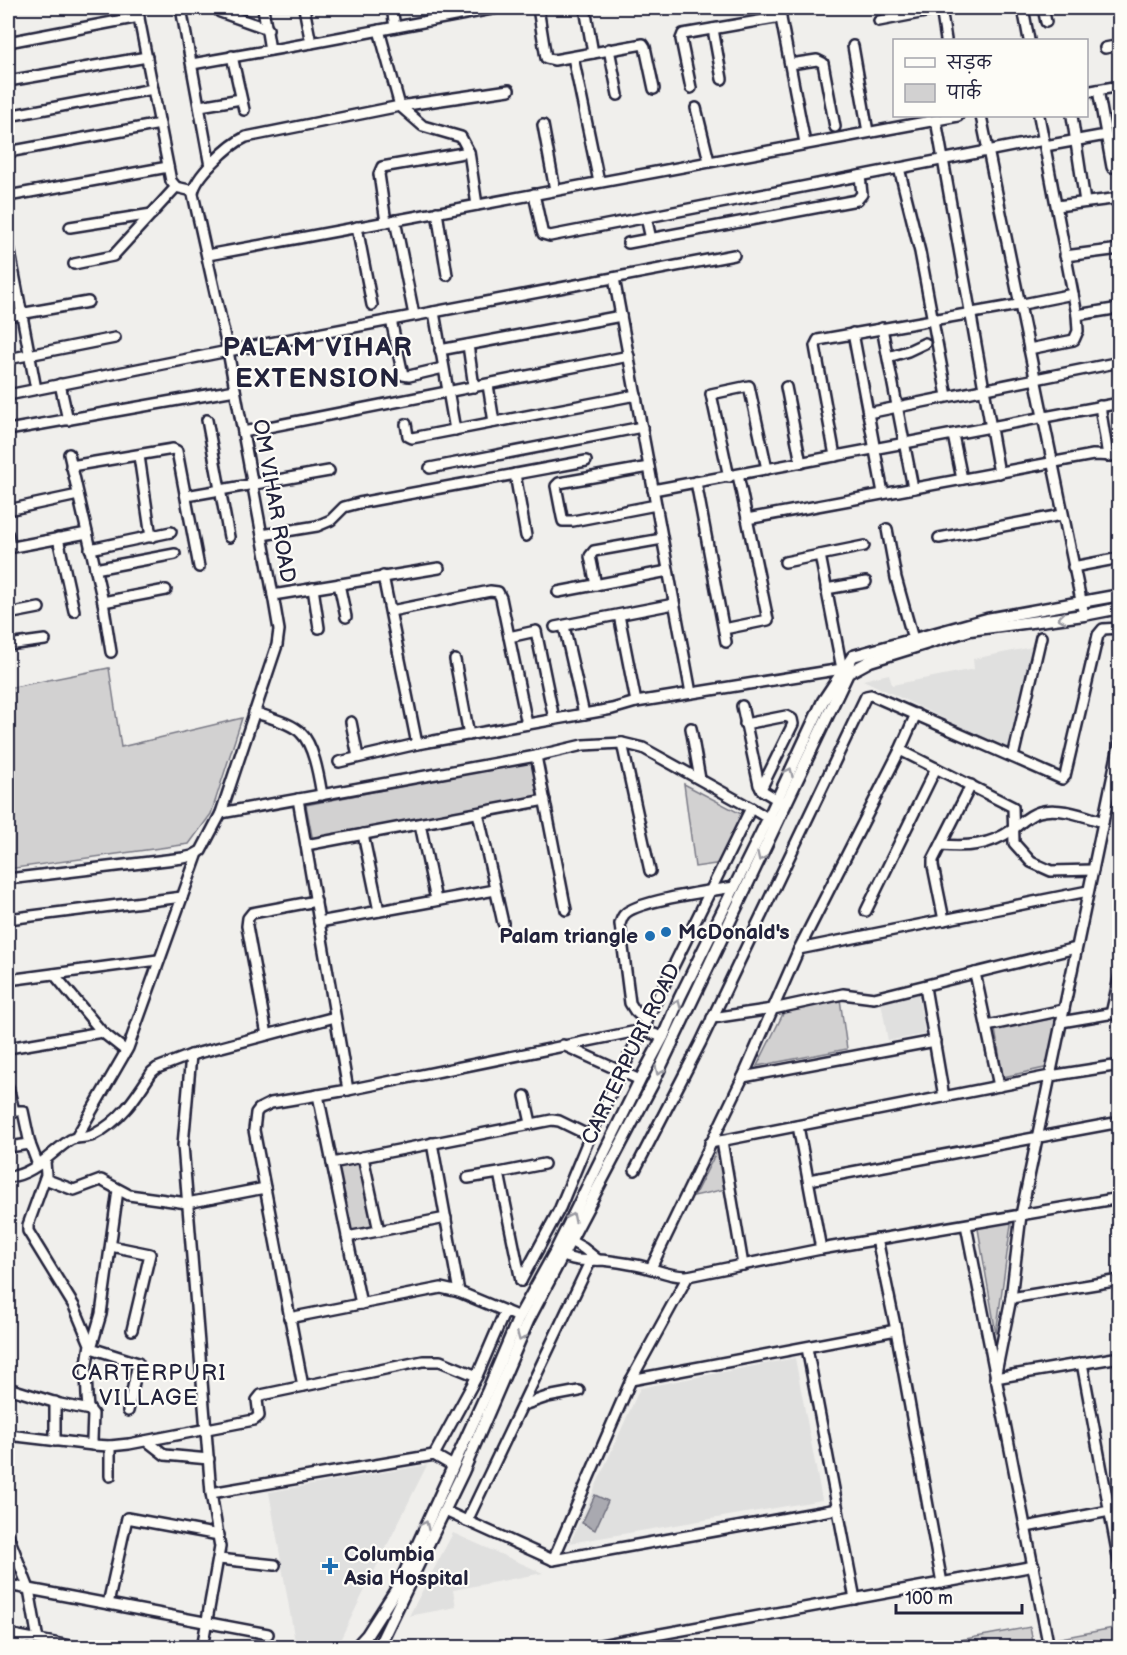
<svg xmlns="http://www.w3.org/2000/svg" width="1127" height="1655" viewBox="0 0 1127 1655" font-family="'Balsamiq Sans','Playpen Sans Deva',sans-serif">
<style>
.built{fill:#e0e0df}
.green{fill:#d2d1d1;stroke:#7a7a86;stroke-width:1.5}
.water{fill:#a9a9b0;stroke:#737381;stroke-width:1.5}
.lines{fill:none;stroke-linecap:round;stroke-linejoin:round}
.minor-casing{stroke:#22223b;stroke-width:14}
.major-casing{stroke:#22223b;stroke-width:15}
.minor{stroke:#fdfcf7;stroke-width:9}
.major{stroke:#fdfcf7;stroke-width:10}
.oneway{stroke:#9a9aa2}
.poi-dot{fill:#1f6fb2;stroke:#fdfcf7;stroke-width:2}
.labels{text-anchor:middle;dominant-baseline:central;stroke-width:4.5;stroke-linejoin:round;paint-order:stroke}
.street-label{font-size:21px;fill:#22223b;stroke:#fdfcf7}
.poi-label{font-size:21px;font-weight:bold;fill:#22223b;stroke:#fdfcf7;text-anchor:start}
.neighbourhood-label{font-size:22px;letter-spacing:1.5px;fill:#22223b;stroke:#fdfcf7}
.district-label{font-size:27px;font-weight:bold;letter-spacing:1.5px;fill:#22223b;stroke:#fdfcf7}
</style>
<rect width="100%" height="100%" fill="#f0efec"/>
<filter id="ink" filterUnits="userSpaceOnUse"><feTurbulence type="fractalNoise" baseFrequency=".0167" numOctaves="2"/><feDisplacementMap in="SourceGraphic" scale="12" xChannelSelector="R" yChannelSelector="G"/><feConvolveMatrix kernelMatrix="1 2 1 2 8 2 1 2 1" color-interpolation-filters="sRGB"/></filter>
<g filter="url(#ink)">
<g class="built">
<polygon points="1032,647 1008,749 863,680 889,674 892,685 974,669 973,659"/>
<polygon points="918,994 925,1034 888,1041 881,1001"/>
<polygon points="795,1358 822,1500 570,1543 640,1388"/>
<polygon points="427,1465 340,1640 296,1647 269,1492"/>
<polygon points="453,1533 543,1573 453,1590 456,1607 409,1616"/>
</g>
<g class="green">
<polygon points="109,668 121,747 242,718 211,814 189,844 8,869 8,688"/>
<polygon points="531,761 539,797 313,841 306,805"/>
<polygon points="684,784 745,816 722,863 695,867"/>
<polygon points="840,999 847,1049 757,1066 785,1010"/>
<polygon points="1060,1017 1049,1067 1003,1077 995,1029"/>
<polygon points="718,1149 726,1189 694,1196"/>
<polygon points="360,1162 373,1227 350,1232 337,1167"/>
<polygon points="1012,1217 996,1334 977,1223"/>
<polygon points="1030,1627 1034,1647 922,1647"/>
<polygon points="1119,1627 1119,1647 1056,1647 1055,1639"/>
</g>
<polygon class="water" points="595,1495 608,1501 595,1530 582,1523"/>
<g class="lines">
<g class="minor-casing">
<g id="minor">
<polyline points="137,8 171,181 176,187 193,191"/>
<polyline points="181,8 210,166"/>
<polyline points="219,8 220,12 268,29"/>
<polyline points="263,8 270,50"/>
<polyline points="304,8 311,43"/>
<polyline points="392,8 395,27"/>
<polyline points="538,8 546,58 554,60 643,44 645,47 654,89"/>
<polyline points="585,8 593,53"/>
<polyline points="779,8 805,143"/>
<polyline points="941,8 946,40"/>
<polyline points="1023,8 1029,40"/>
<polyline points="1043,8 1046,22"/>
<polyline points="879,21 941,9"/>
<polyline points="713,29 722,79"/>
<polyline points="379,30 400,106"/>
<polyline points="8,42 139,17"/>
<polyline points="853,46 868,132"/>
<polyline points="1105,48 1120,45"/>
<polyline points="609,49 618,95"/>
<polyline points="232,56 244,110"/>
<polyline points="573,57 599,182"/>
<polyline points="192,64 311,43 497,8"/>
<polyline points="790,64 817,60 823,63 835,127"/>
<polyline points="8,81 147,57"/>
<polyline points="691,88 681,39 683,34 781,17"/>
<polyline points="1098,90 1112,167"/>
<polyline points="1086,92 1120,86"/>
<polyline points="200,106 241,99"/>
<polyline points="400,106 423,126 461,137 469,152 477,205"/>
<polyline points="696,108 709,161"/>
<polyline points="8,116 153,89"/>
<polyline points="981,116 1084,615"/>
<polyline points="1072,116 1085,202"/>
<polyline points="936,120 999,473"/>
<polyline points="543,125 555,190"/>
<polyline points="1045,146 1106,135"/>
<polyline points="8,152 160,124"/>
<polyline points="899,168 920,252 947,396"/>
<polyline points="534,194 542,231 543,234 550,236 1044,140"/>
<polyline points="8,196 168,167"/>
<polyline points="1057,206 1120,198"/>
<polyline points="437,212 447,275"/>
<polyline points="646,217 651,239"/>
<polyline points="395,220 414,315"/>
<polyline points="386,222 379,174 382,167 469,152"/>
<polyline points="70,227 152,214"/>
<polyline points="357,227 372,305"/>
<polyline points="8,242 36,389"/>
<polyline points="628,243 857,200 862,194 860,176"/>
<polyline points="208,255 958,116"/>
<polyline points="1065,256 1120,249"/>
<polyline points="74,264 113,256 176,187"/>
<polyline points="614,278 691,693"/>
<polyline points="434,312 455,430"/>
<polyline points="1077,315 1120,308"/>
<polyline points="8,316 88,302"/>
<polyline points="391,320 403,375 409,376 443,368"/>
<polyline points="882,328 913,488"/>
<polyline points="853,333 883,493"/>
<polyline points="468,345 474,387"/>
<polyline points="1029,349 1074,340 1078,331 1077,315 1039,116"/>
<polyline points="440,350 621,316"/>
<polyline points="888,357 908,351 925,343"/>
<polyline points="8,359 115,338"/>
<polyline points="60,384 68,420"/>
<polyline points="488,385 494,422"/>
<polyline points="786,387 801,463"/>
<polyline points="8,395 228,351 734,255"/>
<polyline points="1100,406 1108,456"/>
<polyline points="868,413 1120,362"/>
<polyline points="207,420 229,537"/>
<polyline points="406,424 408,436 412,438 636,395"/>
<polyline points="8,430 235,390"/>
<polyline points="243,432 629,356"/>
<polyline points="953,435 962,479"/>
<polyline points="69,454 103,602 111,652"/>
<polyline points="139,456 151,537"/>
<polyline points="835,456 815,346 818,340 1018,305 1073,294"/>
<polyline points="71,466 173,449 177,451 199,567"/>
<polyline points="649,467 559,483 556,486 562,517 563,521 573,521 656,505"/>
<polyline points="430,468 642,427"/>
<polyline points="515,474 526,536"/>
<polyline points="729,477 711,394 749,386 767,469"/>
<polyline points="696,482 726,642"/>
<polyline points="653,490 1120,403"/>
<polyline points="186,496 329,471"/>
<polyline points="8,510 78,495"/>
<polyline points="747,519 1093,455 1120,456"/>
<polyline points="887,529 896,578 913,639 916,643"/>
<polyline points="8,535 10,548"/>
<polyline points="262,535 317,526 331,520 344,507 359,503 586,461"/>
<polyline points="58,538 74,611"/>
<polyline points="939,538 1062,515"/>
<polyline points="8,548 87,533"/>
<polyline points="90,549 171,532"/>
<polyline points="820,555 842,669"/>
<polyline points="785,562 864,546"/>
<polyline points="1073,567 1120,558"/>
<polyline points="95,569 175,554"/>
<polyline points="383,576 417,744"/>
<polyline points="339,584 346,617"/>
<polyline points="596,585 590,556 594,551 662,539"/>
<polyline points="313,588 319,628"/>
<polyline points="826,589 866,582"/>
<polyline points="558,592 668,571"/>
<polyline points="273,595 439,568"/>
<polyline points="103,602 166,590"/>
<polyline points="391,611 490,591 498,592 501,598 527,724"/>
<polyline points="8,614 39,608"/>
<polyline points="619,615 636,702"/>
<polyline points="564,626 584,714"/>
<polyline points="555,627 674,604"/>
<polyline points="724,629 768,620 738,475"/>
<polyline points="509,637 536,631 554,719"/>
<polyline points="8,645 45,640"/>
<polyline points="455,660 469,735"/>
<polyline points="742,706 759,785 763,791 783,803"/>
<path d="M254,712C267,717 292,723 301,733C314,745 319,778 322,795"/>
<polyline points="351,722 358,757"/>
<polyline points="745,724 786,716 792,719 793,724 761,789"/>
<polyline points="691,728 700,779"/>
<polyline points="1120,741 1021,1215 1011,1298 995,1378 1120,1357"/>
<polyline points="622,743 650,871"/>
<polyline points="900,750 1013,807 1014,843 1031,862 1051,871 1093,870"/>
<polyline points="536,756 566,910"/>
<polyline points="1013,757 1041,637"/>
<polyline points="339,762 417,744 612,709 636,702 842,669 848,673"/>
<polyline points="298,799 348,1090"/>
<polyline points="221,813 536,756 583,745 622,743 643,748 751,808 774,822"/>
<polyline points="478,813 503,923"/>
<polyline points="420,824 436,900"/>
<polyline points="363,834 379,911"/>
<polyline points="306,845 545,800"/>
<path d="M941,845C967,847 989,846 1012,830C1020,824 1028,815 1039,812C1058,806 1084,816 1103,822"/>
<path d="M8,879L183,858L192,856L201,851L221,813L277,645L279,630L273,595L228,351L193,194C194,177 230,144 246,137L400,106L509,90"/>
<polyline points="866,911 936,768"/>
<polyline points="8,919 182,897"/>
<polyline points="944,920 933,866 933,860 971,785"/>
<polyline points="319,922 495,890"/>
<polyline points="799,949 1088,891"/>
<polyline points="975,973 999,1086"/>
<polyline points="54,974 102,1032 126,1051"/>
<polyline points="8,980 158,960"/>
<polyline points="925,987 944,1097"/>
<polyline points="1111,1014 1120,974"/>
<polyline points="712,1018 773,1009 843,994 874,998 1076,948"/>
<path d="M647,1022L635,1011L630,1003L620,924C621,921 622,917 624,915C634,901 715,890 734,887"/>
<polyline points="1061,1022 1120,1012"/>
<polyline points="987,1026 1063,1010"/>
<polyline points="267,1035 247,926 248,918 252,913 316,901"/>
<polyline points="563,1045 640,1080"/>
<polyline points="8,1048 102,1032"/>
<polyline points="191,1055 183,1145 211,1493 220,1547 202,1648"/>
<polyline points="743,1077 935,1041"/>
<polyline points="8,1087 14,1111 23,1111 30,1144"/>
<polyline points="318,1095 361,1304"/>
<polyline points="525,1096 531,1123"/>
<polyline points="798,1126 821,1249"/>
<polyline points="76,1138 128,1048 198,853"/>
<polyline points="722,1141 743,1265"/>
<polyline points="432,1143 459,1292"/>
<polyline points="710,1143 1050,1076 1120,1065"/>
<polyline points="8,1147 30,1144 38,1165"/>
<polyline points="363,1157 379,1231"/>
<polyline points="45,1161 46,1175 28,1225 28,1231 74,1306 90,1344 86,1370 87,1396 88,1408 93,1414 92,1440 93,1445 110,1446 129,1444 254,1420 259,1416 257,1400 261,1395 423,1361 440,1361 477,1376"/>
<polyline points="332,1163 552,1120 559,1121 590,1136"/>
<polyline points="635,1170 700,1044 866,696 871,695 1062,779 1065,776 1098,635 1103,629 1120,628"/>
<path d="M8,1177C34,1175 50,1153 70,1140C77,1136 85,1139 93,1135C121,1121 136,1097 152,1072L157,1068L191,1055L335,1017"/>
<polyline points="468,1178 499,1173"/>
<polyline points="45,1179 74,1190 101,1180 129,1195 187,1203 265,1188"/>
<polyline points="809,1180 1120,1122"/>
<polyline points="118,1190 101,1314 91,1348 138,1363 128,1411"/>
<polyline points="966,1225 1049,1648"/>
<polyline points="347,1237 446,1218"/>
<polyline points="565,1238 583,1248 598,1260"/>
<polyline points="877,1239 896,1330 942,1583"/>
<polyline points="111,1246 150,1254 132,1330"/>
<path d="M557,1253C573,1261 581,1261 598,1260C610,1260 624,1263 636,1265C654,1268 669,1277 688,1276L821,1249L1120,1198"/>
<polyline points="651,1268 743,1077 799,949 900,750 916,714"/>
<polyline points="521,1281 560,1208 590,1136 751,808"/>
<polyline points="521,1281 499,1173 544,1164"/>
<polyline points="1011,1298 1120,1280"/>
<polyline points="289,1318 441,1288 459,1292 519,1317"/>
<polyline points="807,1348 855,1599"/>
<polyline points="1082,1363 1120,1567"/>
<polyline points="631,1380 896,1330"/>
<polyline points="303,1386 254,1130 256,1113 259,1109 271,1103 348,1090 642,1030 663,1037"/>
<polyline points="8,1388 60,1404 90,1410"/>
<polyline points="523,1405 547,1397 579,1391"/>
<polyline points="8,1435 93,1445"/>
<polyline points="55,1441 55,1402"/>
<polyline points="147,1441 165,1455 209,1459"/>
<polyline points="110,1446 110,1476"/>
<polyline points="434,1455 477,1376 505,1311"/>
<polyline points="211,1493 434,1455 453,1466"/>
<polyline points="445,1511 553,1560 837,1509"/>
<polyline points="467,1521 590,1262"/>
<polyline points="1026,1527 1120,1509"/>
<polyline points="8,1535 29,1589 38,1640"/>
<polyline points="219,1559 275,1565"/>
<polyline points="553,1560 631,1380 688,1276"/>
<polyline points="8,1585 268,1634"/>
<polyline points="108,1604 127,1518 219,1535"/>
<polyline points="8,1634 81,1648"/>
<polyline points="8,1643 31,1648"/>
<polyline points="584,1648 1034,1566"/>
</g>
</g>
<g class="major-casing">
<g id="major">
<polyline points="355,1648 367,1635 399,1585 488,1390 519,1317 555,1252 640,1080 663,1037 680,997 768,819 823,701 853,656 987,619 1120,595"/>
<polyline points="378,1648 463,1472 528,1321 652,1085 848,673 870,661 970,630 1084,615 1120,608"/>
</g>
</g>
<use href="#minor" class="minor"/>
<use href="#major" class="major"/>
</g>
<defs><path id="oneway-chevron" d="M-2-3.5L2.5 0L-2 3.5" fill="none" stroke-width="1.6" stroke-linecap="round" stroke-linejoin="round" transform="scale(1.5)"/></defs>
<g class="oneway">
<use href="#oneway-chevron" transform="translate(1062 618) rotate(173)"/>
<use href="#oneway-chevron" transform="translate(789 772) rotate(-65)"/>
<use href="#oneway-chevron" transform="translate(761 857) rotate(115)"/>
<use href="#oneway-chevron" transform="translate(677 1004) rotate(-67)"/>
<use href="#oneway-chevron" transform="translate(659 1071) rotate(115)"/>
<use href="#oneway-chevron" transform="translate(572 1217) rotate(-64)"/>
<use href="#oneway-chevron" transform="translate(521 1337) rotate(113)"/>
<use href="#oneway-chevron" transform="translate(425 1525) rotate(-65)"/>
</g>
</g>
<g class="poi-dot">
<circle cx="666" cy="932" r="6"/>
<circle cx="650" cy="936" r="6"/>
<path d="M327 1557h6v6h6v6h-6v6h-6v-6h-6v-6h6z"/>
</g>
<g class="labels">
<g class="street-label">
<text transform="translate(274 501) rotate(80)">OM VIHAR ROAD</text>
<text transform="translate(631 1054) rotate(-64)">CARTERPURI ROAD</text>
</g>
<g class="poi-label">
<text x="678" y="932">McDonald's</text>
<text x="638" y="936" text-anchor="end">Palam triangle</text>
<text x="344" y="1554">Columbia<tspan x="344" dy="24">Asia Hospital</tspan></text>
</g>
<g class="neighbourhood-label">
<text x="149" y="1373">CARTERPURI<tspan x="149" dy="25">VILLAGE</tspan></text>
</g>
<g class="district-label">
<text x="318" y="348">PALAM VIHAR<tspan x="318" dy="31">EXTENSION</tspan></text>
</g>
</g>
<rect width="1127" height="1655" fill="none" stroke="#fdfcf7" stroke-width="30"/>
<rect x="15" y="15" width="1097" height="1625" fill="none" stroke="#22223b" stroke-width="2" filter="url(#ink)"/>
<rect x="893" y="39" width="195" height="78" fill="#fdfcf7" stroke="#a5a5ac" stroke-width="1.5"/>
<rect x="905" y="58" width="30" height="9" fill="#fdfcf7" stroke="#a5a5ac" stroke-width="1.5"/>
<text x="947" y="69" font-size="18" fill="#22223b">सड़क</text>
<rect x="905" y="84" width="30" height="18" fill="#d2d1d1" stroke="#a5a5ac" stroke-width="1.5"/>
<text x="947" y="99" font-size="18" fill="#22223b">पार्क</text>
<path d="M896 1604v9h126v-9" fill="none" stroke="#22223b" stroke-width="3"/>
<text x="905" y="1604" font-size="18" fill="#22223b" stroke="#fdfcf7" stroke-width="4.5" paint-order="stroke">100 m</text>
</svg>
